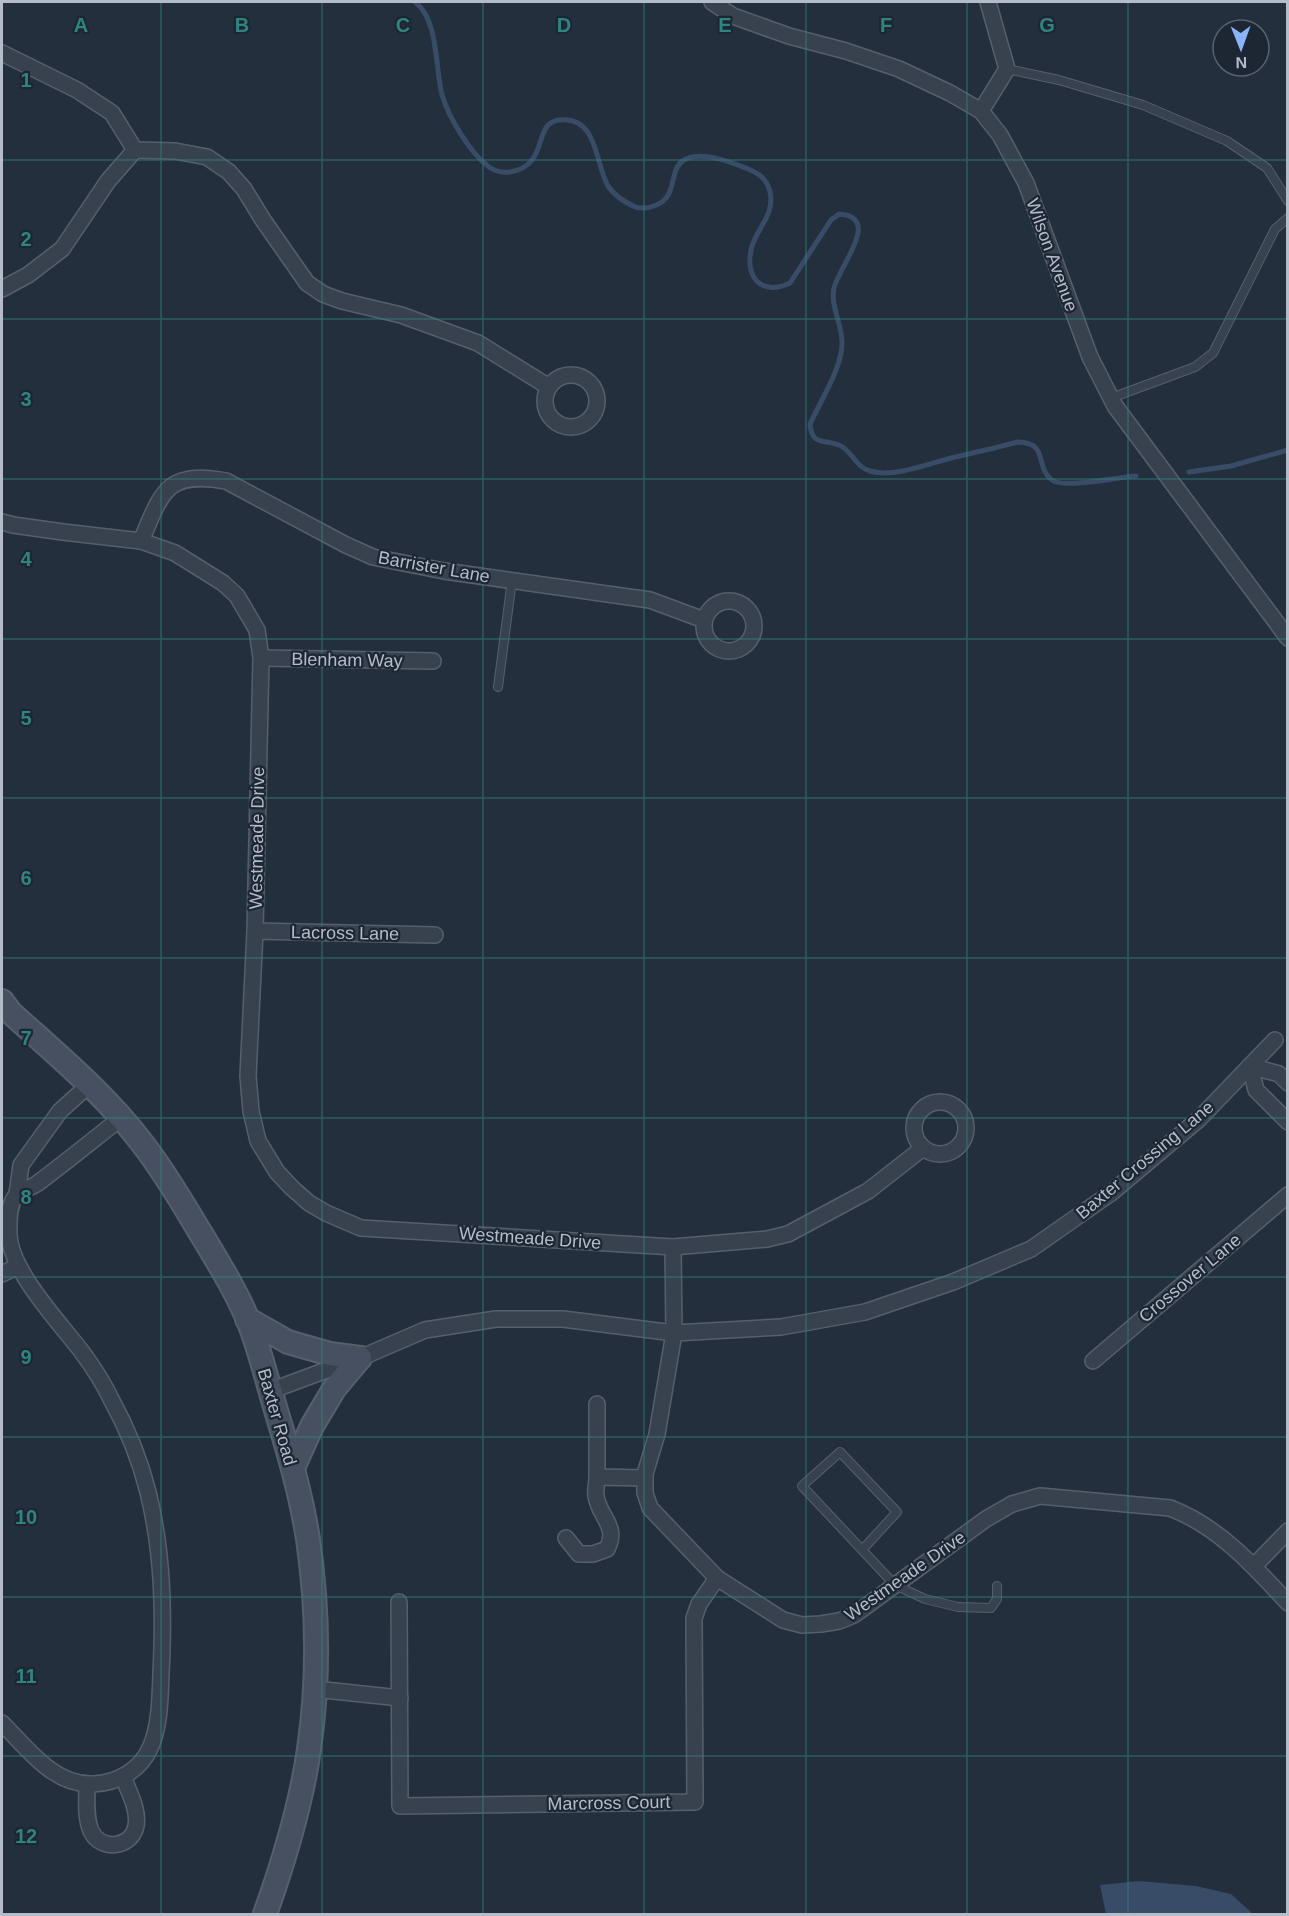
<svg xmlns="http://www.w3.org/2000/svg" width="1289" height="1916" viewBox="0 0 1289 1916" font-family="Arial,sans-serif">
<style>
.water{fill:#394c67}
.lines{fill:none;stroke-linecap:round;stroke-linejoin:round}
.stream{stroke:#394c67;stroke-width:5}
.lane-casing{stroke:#565f6c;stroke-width:10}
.street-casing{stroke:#565f6c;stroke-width:18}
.secondary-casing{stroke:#565f6c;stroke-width:26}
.lane{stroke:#38414e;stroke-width:8}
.street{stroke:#38414e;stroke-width:15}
.secondary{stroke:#465061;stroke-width:22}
.grid{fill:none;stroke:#308480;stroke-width:1.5;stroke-opacity:0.55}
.labels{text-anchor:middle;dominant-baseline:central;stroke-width:4.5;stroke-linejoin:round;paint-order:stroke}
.street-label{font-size:18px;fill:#b4bcc9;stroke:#1d2633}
.grid-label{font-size:20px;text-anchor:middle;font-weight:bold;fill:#308480;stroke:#1d2633;stroke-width:4.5;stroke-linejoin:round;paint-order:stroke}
</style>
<rect width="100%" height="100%" fill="#242f3e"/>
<polygon class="water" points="1139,1881 1196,1886 1231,1894 1253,1914 1106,1914 1100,1885"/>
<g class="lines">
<g class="stream">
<path d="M415,2C439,20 435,68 442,95C449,118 470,153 489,167C495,171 503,173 510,172C550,166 532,123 559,120C598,115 595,164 608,186C614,195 623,201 633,206C639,209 648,208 654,206C680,197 667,170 684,160C701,150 730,162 746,168C758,173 767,178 770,192C775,214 758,227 752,246C744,276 760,297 790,283L831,220L839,214C883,217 839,266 834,288C830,305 842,324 842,342C843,366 820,402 810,424C812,446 823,439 839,445C852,450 855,467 870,471C892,478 929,464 951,458C973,453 996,448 1018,442C1050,443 1034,467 1052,480C1064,489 1118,477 1136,476"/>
<polyline points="1189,472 1231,466 1288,450"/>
</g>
<g class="lane-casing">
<g id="lane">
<polyline points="1007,69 1059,80 1143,105 1227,141 1267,168 1288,201"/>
<polyline points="1111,398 1195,367 1213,353 1275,229 1288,218"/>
<polyline points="498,687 512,580"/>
<polyline points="862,1550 897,1512 840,1452 802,1486 895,1585 925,1599 958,1607 991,1608 997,1599 997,1586"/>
</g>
</g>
<g class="street-casing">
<g id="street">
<polyline points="712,2 733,16 789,36 846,51 899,69 950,93 981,111 1000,135 1026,183 1090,357 1115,406 1288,638"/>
<polyline points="2,53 77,90 112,113 135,150 175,151 207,157 229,172 244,189 263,220 307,283 323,294 342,301 401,315 478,343 549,387"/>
<polyline points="981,111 1007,69 988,2"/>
<polyline points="2,289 28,275 62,249 108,181 135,150"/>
<circle cx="571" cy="401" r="26"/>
<path d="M2,522L13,525L63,532L141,541L175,553L223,583L237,596L257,630L261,658L255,931L248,1076L251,1111L258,1141L277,1172L292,1188L309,1203L326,1213L361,1228L673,1247L674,1333L657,1434L645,1474V1493L650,1508L717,1578L783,1620L802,1625L821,1624L839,1621L854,1615L986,1519L1012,1504L1040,1496L1170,1508C1218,1526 1254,1566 1288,1603"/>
<path d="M141,541C162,492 166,470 226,481L346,545L373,557L444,571L650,600L704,620"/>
<circle cx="729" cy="626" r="25"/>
<polyline points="261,658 433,661"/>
<polyline points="255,931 435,935"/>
<polyline points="1288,1083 1279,1074 1250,1066 1256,1090 1288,1122"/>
<circle cx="940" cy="1128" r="26"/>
<polyline points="17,1194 21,1165 60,1111 90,1084"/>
<polyline points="673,1247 767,1239 788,1234 868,1191 923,1148"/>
<polyline points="2,1274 18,1266"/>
<polyline points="1093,1361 1288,1195"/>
<polyline points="270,1391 367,1355 425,1330 496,1319 563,1319 674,1333 781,1327 865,1312 953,1282 1031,1249 1111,1193 1199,1119 1275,1040"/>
<polyline points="597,1404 597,1477"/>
<path d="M566,1538L579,1554H593L607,1549C619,1526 599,1517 596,1496C595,1491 597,1483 597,1477L645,1478"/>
<polyline points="1254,1566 1288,1531"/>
<polyline points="399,1602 400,1806 695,1802 694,1618 699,1604 717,1578"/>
<polyline points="315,1689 400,1698"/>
<path d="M2,1723C27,1748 54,1786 93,1784C118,1783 141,1770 151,1746C160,1724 160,1698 161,1674C164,1612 163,1553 148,1492C140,1460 127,1428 111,1399C103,1382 93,1367 82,1352C60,1323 9,1270 9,1233C9,1222 8,1207 15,1197C20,1190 31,1188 38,1183C66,1162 93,1140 121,1118"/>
<path d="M87,1785C87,1799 85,1817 91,1831C100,1851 131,1849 136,1826C139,1810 129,1792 123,1777"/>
</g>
</g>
<g class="secondary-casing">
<g id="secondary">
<path d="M2,1001L10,1012C56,1054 105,1094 142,1143C164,1171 182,1202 200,1232C218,1262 237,1292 250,1325C260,1351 267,1380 275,1407C288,1450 301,1494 308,1539C318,1608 319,1680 309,1749C301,1806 284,1861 265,1914"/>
<polyline points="247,1319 288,1342 330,1354 360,1358"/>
<polyline points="293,1468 312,1426 334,1389 360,1358"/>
</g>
</g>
<use href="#lane" class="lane"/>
<use href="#street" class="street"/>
<use href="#secondary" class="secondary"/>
</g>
<path class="grid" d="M161,2V1914M322,2V1914M483,2V1914M644,2V1914M806,2V1914M967,2V1914M1128,2V1914M2,160H1288M2,319H1288M2,479H1288M2,639H1288M2,798H1288M2,958H1288M2,1118H1288M2,1277H1288M2,1437H1288M2,1597H1288M2,1756H1288"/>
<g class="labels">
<g class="street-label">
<text transform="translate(1052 255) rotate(70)">Wilson Avenue</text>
<text transform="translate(434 567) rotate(10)">Barrister Lane</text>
<text transform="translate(347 660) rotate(1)">Blenham Way</text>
<text transform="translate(257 838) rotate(-89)">Westmeade Drive</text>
<text transform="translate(345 933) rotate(1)">Lacross Lane</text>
<text transform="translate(1145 1160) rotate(-40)">Baxter Crossing Lane</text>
<text transform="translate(530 1238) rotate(4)">Westmeade Drive</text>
<text transform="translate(1190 1278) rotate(-40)">Crossover Lane</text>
<text transform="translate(277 1417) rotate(74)">Baxter Road</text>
<text transform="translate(905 1576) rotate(-35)">Westmeade Drive</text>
<text transform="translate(609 1803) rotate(-1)">Marcross Court</text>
</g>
</g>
<g class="grid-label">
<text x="81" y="32">A</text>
<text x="242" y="32">B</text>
<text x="403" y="32">C</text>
<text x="564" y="32">D</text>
<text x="725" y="32">E</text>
<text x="886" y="32">F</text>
<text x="1047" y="32">G</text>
<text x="26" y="87">1</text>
<text x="26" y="246">2</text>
<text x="26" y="406">3</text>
<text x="26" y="566">4</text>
<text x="26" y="725">5</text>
<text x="26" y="885">6</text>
<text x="26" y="1045">7</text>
<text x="26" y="1204">8</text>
<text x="26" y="1364">9</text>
<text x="26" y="1524">10</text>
<text x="26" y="1683">11</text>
<text x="26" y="1843">12</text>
</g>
<rect width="1289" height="1916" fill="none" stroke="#b4bcc9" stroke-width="6"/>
<g transform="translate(1241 48) rotate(179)"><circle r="28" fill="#1d2633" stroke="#59626f" stroke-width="1.5"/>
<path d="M0-4.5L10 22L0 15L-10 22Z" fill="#8ab4f8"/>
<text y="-9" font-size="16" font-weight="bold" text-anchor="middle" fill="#b4bcc9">N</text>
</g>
</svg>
